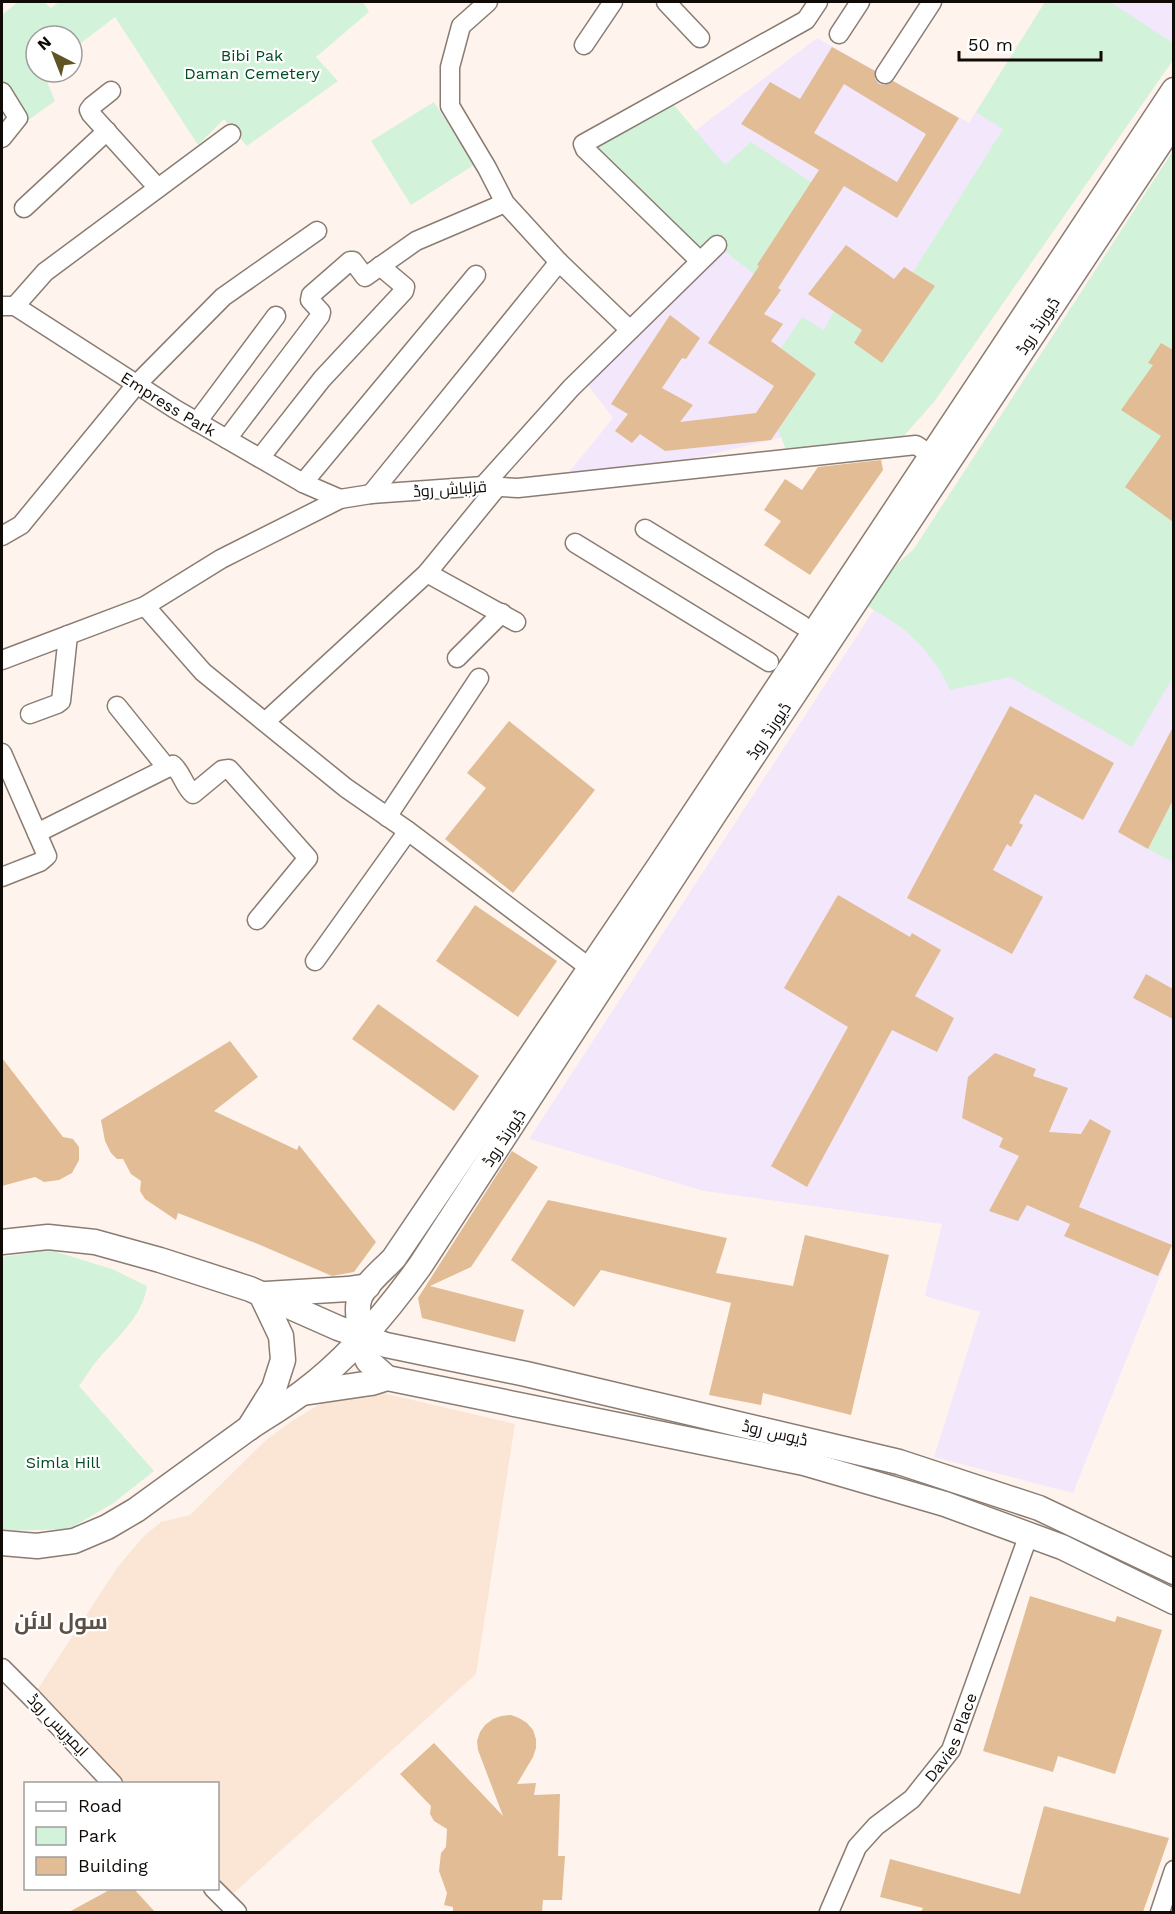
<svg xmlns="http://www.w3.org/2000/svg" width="1175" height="1914" viewBox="0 0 1175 1914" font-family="'Work Sans',Cairo,sans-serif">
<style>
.built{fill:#fbe5d5}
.education{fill:#f3e7fc}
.green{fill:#d2f3d9}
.building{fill:#e1bc95;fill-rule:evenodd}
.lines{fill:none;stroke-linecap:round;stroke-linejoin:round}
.minor-casing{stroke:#8a7c72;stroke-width:21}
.major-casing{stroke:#8a7c72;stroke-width:27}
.minor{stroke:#fff;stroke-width:18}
.major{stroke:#fff;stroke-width:24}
.labels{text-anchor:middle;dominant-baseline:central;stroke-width:4.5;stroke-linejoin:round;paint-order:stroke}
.park-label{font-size:16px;fill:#004b22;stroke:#fff}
.street-label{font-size:16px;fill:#100b07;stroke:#fff}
.district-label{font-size:22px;font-weight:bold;fill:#5c5046;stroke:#fff}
</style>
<rect width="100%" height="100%" fill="#fef4ed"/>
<polygon class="built" points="370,1390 515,1424 476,1674 225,1901 218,1888 218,1784 113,1783 32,1698 117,1568 143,1537 161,1522 190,1515 266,1440 292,1421 334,1396"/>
<g class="education">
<polygon points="1045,2 1173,2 1173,60 934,402 609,478 561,482 613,418 582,377 700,261 695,131 817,38 969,123"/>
<polygon points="1173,151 1173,1243 1073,1493 934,1457 980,1312 925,1296 942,1224 704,1191 529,1139"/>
</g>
<g class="green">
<polygon points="18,2 44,2 51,8 59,2 363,2 369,12 316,57 338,81 247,146 224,119 198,145 115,17 72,50 72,36 36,36 36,72 43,72 55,101 23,124 2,92 2,15"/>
<polygon points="1045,2 1110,2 1173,43 1173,60 934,402 892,449 790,459 778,430 816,374 781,348 802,317 824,330 834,311 862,330 854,343 882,363 935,286 913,272 1003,129 976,112"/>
<polygon points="667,97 725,165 751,142 811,182 754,274 717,245 700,261 588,140"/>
<polygon points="434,102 474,165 411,205 371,141"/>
<path d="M1173,151V677L1132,747L1010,677L950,690C941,669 925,648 908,633C893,620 873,610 857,599L914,549Z"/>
<polygon points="1173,800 1174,862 1173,862 1148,849"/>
<path d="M50,1250L112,1269L147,1286C143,1317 114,1340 95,1363C90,1370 84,1379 79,1386L154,1471L112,1504L69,1529L2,1531V1257Z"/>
</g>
<g class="building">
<path d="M832,47L875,71V79L879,84L885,85L893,81L959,118L897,218L844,186L778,288L781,290L764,314L783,324L771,341L816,374L771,440L665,451L640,434L632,443L615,431L628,414L611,404L670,315L700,338L686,359L682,358L662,388L693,405L680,422L756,413L774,386L708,343L759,266L757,265L819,170L741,124L770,82L800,99ZM844,84L926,134L897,182L814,133Z"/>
<polygon points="846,245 894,279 904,267 935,286 882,363 854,343 862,330 808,294"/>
<polygon points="1161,343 1173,350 1173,522 1125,487 1161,436 1121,410 1153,365 1148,363"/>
<polygon points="881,460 883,470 810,575 764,545 781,521 764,510 785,479 802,490 818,467"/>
<polygon points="1010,706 1114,763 1083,820 1035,794 1019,823 1023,825 1011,847 1007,844 993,870 1043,897 1012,954 907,898"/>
<polygon points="509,721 595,790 513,893 445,839 486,788 467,773"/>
<polygon points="1173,727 1173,800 1148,849 1118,832"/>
<polygon points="838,895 910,937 912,933 941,950 915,996 954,1018 937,1052 892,1030 807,1187 771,1166 848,1027 784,988"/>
<polygon points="475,905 557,961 518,1017 436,961"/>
<polygon points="1146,974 1173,989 1173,1019 1133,998"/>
<polygon points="378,1004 479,1076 454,1111 352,1039"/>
<polygon points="230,1041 258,1077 214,1111 297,1150 299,1145 376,1242 354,1272 332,1276 258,1244 178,1213 176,1220 145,1199 140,1191 141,1181 131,1174 123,1159 117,1159 111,1153 105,1141 101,1120"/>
<polygon points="995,1053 1036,1069 1033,1076 1068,1088 1049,1132 1081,1134 1090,1119 1111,1131 1079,1207 1172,1245 1158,1276 1064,1236 1070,1224 1027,1205 1018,1221 989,1211 1019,1156 999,1147 1003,1138 962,1118 968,1077"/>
<polygon points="2,1058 63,1137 73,1139 79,1147 79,1160 72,1173 59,1180 44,1182 35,1177 2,1186"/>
<polygon points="512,1151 538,1167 471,1267 430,1286 524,1310 515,1342 422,1318 418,1298"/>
<polygon points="548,1200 727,1238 716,1273 793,1286 805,1235 889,1255 851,1415 763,1393 761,1405 709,1395 731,1303 601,1270 574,1307 511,1260"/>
<polygon points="1030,1596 1115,1622 1117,1616 1162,1630 1115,1774 1058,1756 1053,1772 983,1751"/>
<polygon points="511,1715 519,1718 527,1723 533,1730 536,1739 536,1748 533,1757 517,1784 536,1783 534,1795 560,1794 558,1856 565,1856 562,1900 543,1900 542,1912 453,1912 453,1907 444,1905 447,1893 439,1871 441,1853 446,1847 447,1829 434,1821 430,1814 431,1806 400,1774 434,1743 503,1816 478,1750 477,1741 480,1732 485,1725 493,1719 501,1716"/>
<polygon points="1044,1806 1169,1838 1143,1912 921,1912 923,1908 880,1897 890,1859 1020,1894"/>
<polygon points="113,1888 133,1888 155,1912 69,1912"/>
</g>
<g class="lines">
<g class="minor-casing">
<g id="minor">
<polyline points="488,2 461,26 450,67 450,106 487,168 505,203 559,262 630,330"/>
<polyline points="666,2 700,38"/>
<polyline points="839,34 860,2"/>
<polyline points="584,45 613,2"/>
<polyline points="885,74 932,2"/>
<polyline points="111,91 92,106 89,110 91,114 158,188"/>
<polyline points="2,92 18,118 2,138"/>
<polyline points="24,208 107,131"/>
<polyline points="700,261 585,149 583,144 806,20 818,2"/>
<path id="s1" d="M2,306H15L175,409L303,483L340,499"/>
<polyline points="15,306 45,272 231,134"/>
<polyline points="197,422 276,316"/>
<polyline points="227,439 320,316 321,312 310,300 311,295 350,261 353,261 365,277 416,241 505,203"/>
<polyline points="260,458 322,379 404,291 405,287 380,266"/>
<polyline points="303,483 476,275"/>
<polyline points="483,486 571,388 717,245"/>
<polyline points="371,494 559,262"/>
<polyline points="645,529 802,625"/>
<polyline points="2,536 21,525 136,385 223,297 317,231"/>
<polyline points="575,543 769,662"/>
<polyline points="427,573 516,622"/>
<polyline points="145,606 203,672 346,788 408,831 590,968"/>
<polyline points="457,658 502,613"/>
<polyline points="2,660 145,606 221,559 340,499 371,494 483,486 518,488 916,445 931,455"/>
<polyline points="117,706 167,768"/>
<polyline points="30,714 57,704 61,701 68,635"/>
<polyline points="265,722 427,573 498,486"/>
<polyline points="2,753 47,856 40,862 2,877"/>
<polyline points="387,817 479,678"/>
<path d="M37,833L173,765C182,773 184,786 193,794L222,770L229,769L308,858L257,920"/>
<polyline points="315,961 408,831"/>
<polyline points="2,1668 32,1698 113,1784"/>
<polyline points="213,1888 237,1912"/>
<path id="s2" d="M829,1912L857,1847L876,1826L912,1799L951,1750L1029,1534"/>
<polyline points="1160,1912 1174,1870"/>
</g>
</g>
<g class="major-casing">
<g id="major">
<polyline points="2,1242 48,1237 95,1242 160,1260 250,1289 338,1328 386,1345 526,1374 899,1462 1039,1508 1174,1572"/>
<polyline points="266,1294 348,1289 368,1286"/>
<path d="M387,1378L368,1361L366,1357C363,1342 354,1311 360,1297C366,1283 384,1269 394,1258L660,865L1174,90"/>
<polyline points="303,1393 371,1383 387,1378 804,1463 945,1504 1062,1547 1174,1602"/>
<path d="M249,1428C267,1416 286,1405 303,1392C349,1358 387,1312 420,1266L715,813L1174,122"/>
<polyline points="2,1543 37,1546 74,1541 107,1527 136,1510 249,1428 274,1388 283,1360 281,1336 261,1294"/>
</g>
</g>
<use href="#minor" class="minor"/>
<use href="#major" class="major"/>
</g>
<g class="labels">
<g class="park-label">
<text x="252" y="55">Bibi Pak<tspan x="252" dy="18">Daman Cemetery</tspan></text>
<text x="63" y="1462">Simla Hill</text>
</g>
<g class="street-label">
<text transform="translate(1038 326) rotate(-57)">ڈیورنڈ روڈ</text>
<text stroke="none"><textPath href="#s1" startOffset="195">Empress Park</textPath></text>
<text transform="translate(450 489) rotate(-4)">قزلباش روڈ</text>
<text transform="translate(769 731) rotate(-56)">ڈیورنڈ روڈ</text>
<text transform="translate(504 1138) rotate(-57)">ڈیورنڈ روڈ</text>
<text transform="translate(775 1433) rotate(13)">ڈیوس روڈ</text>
<text transform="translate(58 1725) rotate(46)">ایمپریس روڈ</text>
<text stroke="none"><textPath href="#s2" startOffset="218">Davies Place</textPath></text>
</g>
<g class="district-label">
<text x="61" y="1621">سول لائن</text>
</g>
</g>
<rect width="1175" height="1914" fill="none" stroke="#100b07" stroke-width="6"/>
<rect x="24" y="1782" width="195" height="108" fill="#ffffff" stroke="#9f9d9c" stroke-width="1.5"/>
<rect x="36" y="1802" width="30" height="9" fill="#ffffff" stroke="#9f9d9c" stroke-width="1.5"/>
<text x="78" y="1812" font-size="18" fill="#100b07">Road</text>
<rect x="36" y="1827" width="30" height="18" fill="#d2f3d9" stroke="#9f9d9c" stroke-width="1.5"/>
<text x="78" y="1842" font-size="18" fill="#100b07">Park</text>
<rect x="36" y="1857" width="30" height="18" fill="#e1bc95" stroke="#9f9d9c" stroke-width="1.5"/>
<text x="78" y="1872" font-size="18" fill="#100b07">Building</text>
<g transform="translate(54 54) rotate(318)"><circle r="28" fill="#ffffff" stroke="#9f9d9c" stroke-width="1.5"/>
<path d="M0-4.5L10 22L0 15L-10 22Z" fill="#605522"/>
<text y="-9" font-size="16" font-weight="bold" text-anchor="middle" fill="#100b07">N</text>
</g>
<path d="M959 51v9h142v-9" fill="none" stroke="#100b07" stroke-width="3"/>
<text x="968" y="51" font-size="18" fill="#100b07" stroke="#ffffff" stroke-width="4.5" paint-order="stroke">50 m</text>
</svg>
